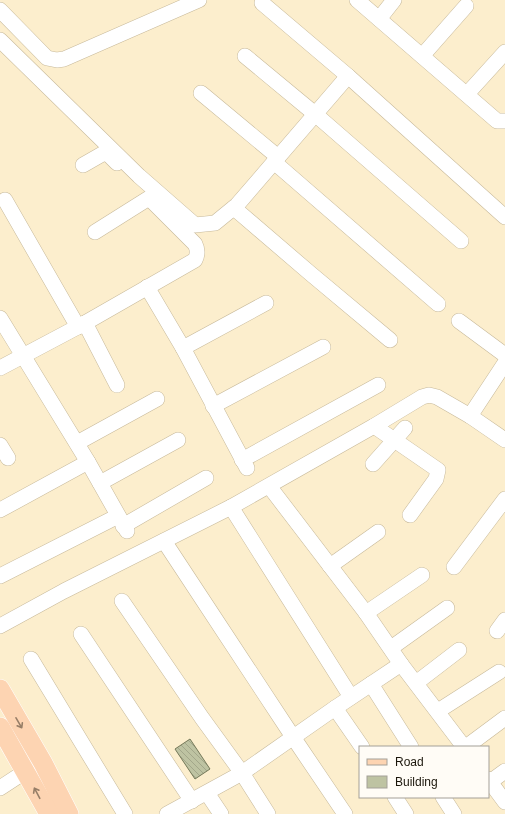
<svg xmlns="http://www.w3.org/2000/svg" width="505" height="814" viewBox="0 0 505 814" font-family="Helvetica,sans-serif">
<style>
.building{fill:url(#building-back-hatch);stroke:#747859}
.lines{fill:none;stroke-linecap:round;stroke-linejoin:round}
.minor-casing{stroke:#c7b99a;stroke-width:16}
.major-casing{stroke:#fff;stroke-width:20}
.minor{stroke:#fff;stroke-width:15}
.major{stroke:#fdd4b2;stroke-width:19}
.oneway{stroke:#977e67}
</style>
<defs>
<pattern id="building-back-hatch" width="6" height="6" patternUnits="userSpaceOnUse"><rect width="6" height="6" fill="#bec3a2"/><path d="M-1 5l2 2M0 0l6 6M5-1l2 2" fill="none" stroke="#a3a78a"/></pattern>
</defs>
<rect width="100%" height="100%" fill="#fceecd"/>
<polygon class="building" points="190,739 210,769 195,779 175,749"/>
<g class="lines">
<g class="minor-casing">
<g id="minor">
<polyline points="357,0 497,121 505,121"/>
<polyline points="262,3 348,76"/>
<polyline points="0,10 47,58 57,60 64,59 199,0"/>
<polyline points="379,19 394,0"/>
<polyline points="0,40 139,176 195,225 215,223 237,205 348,76 505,217"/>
<polyline points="245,56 315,114 461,241"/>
<polyline points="422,56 466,6"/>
<polyline points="201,93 278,157"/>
<polyline points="467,94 505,52"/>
<polyline points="274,162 438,304"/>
<polyline points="83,165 104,153 109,155 117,163"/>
<polyline points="5,200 78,327"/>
<polyline points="234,208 311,274 390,340"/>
<polyline points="95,232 149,198"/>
<polyline points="147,287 183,348 247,468"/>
<polyline points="0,318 88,462 127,531"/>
<polyline points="459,321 505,355"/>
<polyline points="85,323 117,385"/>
<polyline points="183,348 266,303"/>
<path d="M0,368L85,323L195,260C198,254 198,250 195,244L151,200"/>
<polyline points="213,406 323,347"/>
<polyline points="470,416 505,363"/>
<polyline points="374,426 438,470 436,479 410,515"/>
<polyline points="77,443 157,399"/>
<polyline points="0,445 8,458"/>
<polyline points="242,460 378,385"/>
<polyline points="373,464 405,428"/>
<polyline points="100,483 178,440"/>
<polyline points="269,486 366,613 401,664 464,747"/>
<polyline points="231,507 351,697"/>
<polyline points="0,510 88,462"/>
<polyline points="123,526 206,478"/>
<polyline points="164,541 293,737 345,814"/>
<polyline points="330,566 378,532"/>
<polyline points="454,567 505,499"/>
<polyline points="0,576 118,516"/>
<polyline points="122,601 202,718 242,773 268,814"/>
<polyline points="366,613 422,575"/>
<polyline points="0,626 64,591 231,507 374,426 422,397 429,395 437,397 470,416 505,440"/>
<polyline points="497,631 505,620"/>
<polyline points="81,634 192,801"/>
<polyline points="391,648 447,608"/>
<polyline points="31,659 125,814"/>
<polyline points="416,683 459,650"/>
<polyline points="371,684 411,747"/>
<polyline points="335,708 362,747"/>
<polyline points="438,711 499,672"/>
<polyline points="466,747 505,718"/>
<polyline points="488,779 505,802"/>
<polyline points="490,782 505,771"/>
<polyline points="0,788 26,771 43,763"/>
<polyline points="207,793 221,814"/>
<polyline points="395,797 406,814"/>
<polyline points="443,797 454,814"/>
<polyline points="167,814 242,773 335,708 401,664"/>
</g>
</g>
<g class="major-casing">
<g id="major">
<polyline points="0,689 43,763 69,814"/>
<polyline points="0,727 49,814"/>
</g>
</g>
<use href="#minor" class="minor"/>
<use href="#major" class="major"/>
</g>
<defs><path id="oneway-shaft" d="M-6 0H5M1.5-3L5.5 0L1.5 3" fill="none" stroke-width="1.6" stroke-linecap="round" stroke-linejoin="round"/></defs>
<g class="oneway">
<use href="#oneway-shaft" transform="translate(19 723) rotate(60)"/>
<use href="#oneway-shaft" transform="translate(37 793) rotate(-118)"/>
</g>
<rect x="359" y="746" width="130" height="52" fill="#fffcf6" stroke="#a4a098"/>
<rect x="367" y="759" width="20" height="6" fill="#fdd4b2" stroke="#a4a098"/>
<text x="395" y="766" font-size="12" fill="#1b160b">Road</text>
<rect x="367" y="776" width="20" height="12" fill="#bec3a2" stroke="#a4a098"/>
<text x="395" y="786" font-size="12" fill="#1b160b">Building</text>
</svg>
